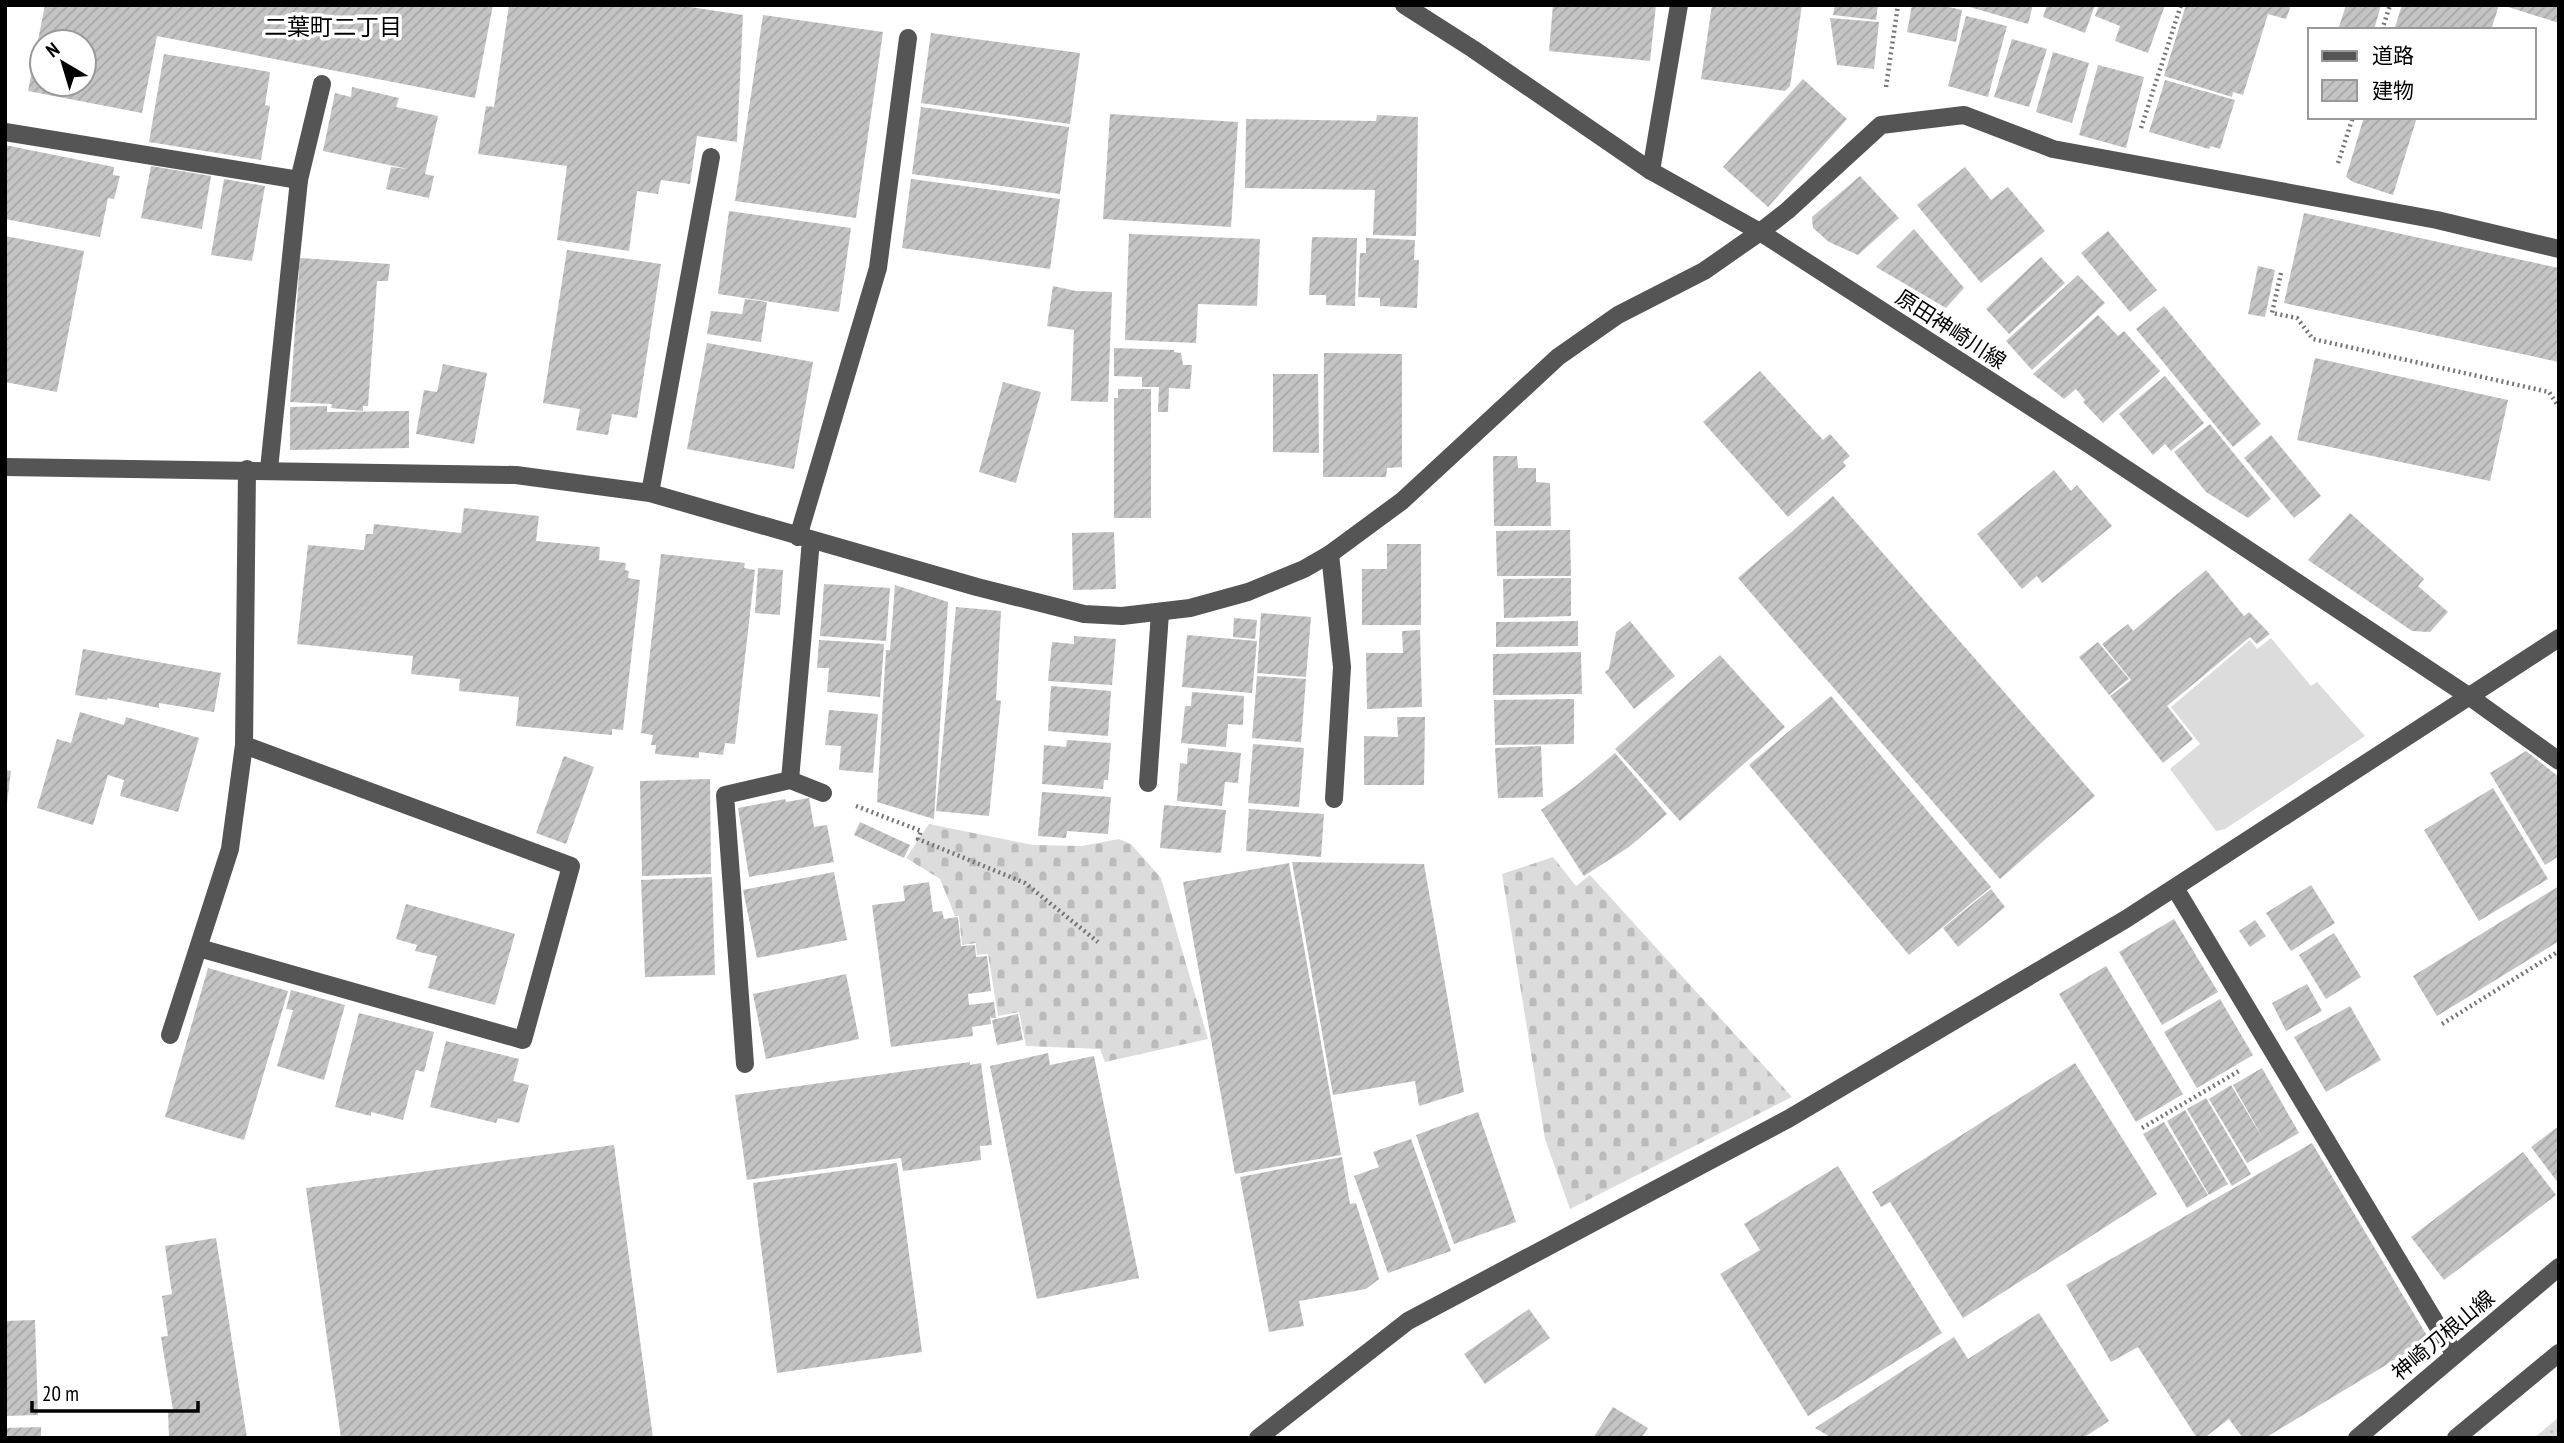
<svg xmlns="http://www.w3.org/2000/svg" width="2564" height="1443" viewBox="0 0 2564 1443" font-family="'PT Sans Narrow','Noto Sans JP',sans-serif">
<style>
.grass{fill:url(#grass-dots)}
.cemetery{fill:url(#cemetery-stones)}
.garden{fill:#dcdcdc}
.building{fill:url(#building-hatch);fill-rule:evenodd}
.lines{fill:none;stroke-linecap:round;stroke-linejoin:round}
.path{stroke:#777;stroke-width:4.5;stroke-dasharray:2 3.5;stroke-linecap:butt}
.minor{stroke:#555;stroke-width:18}
.labels{text-anchor:middle;dominant-baseline:central;stroke-width:7;stroke-linejoin:round;paint-order:stroke}
.street-label{font-size:21px;fill:#000;stroke:#fff}
.neighbourhood-label{font-size:23px;fill:#000;stroke:#fff}
</style>
<defs>
<pattern id="grass-dots" width="8" height="8" patternUnits="userSpaceOnUse" patternTransform="scale(1.75)"><rect width="8" height="8" fill="#dcdcdc"/><path d="M2 2h.1M6 6h.1" fill="none" stroke="#bbb" stroke-width="1.8" stroke-linecap="round"/></pattern>
<pattern id="cemetery-stones" width="16" height="16" patternUnits="userSpaceOnUse" patternTransform="scale(1.75)"><rect width="16" height="16" fill="#dcdcdc"/><path d="M2 7V4a2 2 0 0 1 4 0v3zM10 15v-3a2 2 0 0 1 4 0v3z" fill="#bbb"/></pattern>
<pattern id="building-hatch" width="6" height="6" patternUnits="userSpaceOnUse" patternTransform="scale(1.75)"><rect width="6" height="6" fill="#c4c4c4"/><path d="M-1 1l2-2M0 6l6-6M5 7l2-2" fill="none" stroke="#a7a7a7"/></pattern>
</defs>
<rect width="100%" height="100%" fill="#fff"/>
<polygon class="grass" points="2559,1417 2559,1438 2534,1438"/>
<g class="cemetery">
<polygon points="929,824 1033,845 1082,846 1119,839 1131,844 1161,878 1208,1039 1105,1062 1100,1049 1026,1046 1019,1012 998,1016 988,954 977,955 976,943 962,945 959,916 955,916 940,879 906,858"/>
<polygon points="1553,857 1576,886 1590,875 1792,1097 1570,1209 1545,1139 1502,874"/>
</g>
<polygon class="garden" points="2271,638 2311,686 2317,682 2365,736 2225,829 2216,831 2170,769 2200,744 2171,707 2250,640 2257,649"/>
<g class="building">
<path d="M45,5H493L475,98L157,36L142,113L28,91ZM42,42H84V84H42Z"/>
<polygon points="509,5 677,5 743,15 737,142 697,136 690,184 661,180 658,194 637,191 629,251 557,240 567,166 478,154 486,106 494,107"/>
<polygon points="1553,5 1656,5 1650,61 1549,51"/>
<polygon points="1712,5 1802,5 1790,86 1785,91 1701,79"/>
<polygon points="1835,5 1878,5 1876,20 1833,15"/>
<polygon points="1912,5 1940,5 1962,10 1956,42 1907,32"/>
<polygon points="1963,5 2033,5 2028,24"/>
<polygon points="2047,5 2095,5 2085,33 2043,17"/>
<polygon points="2099,5 2165,5 2148,53 2115,41 2120,26 2095,16"/>
<polygon points="2186,5 2291,5 2286,19 2268,14 2243,95 2233,92 2232,97 2164,76"/>
<polygon points="2346,5 2381,5 2374,30 2338,30"/>
<polygon points="2402,5 2499,5 2491,30 2394,30"/>
<polygon points="2505,5 2559,5 2559,23 2505,6"/>
<polygon points="763,15 883,32 856,218 735,201"/>
<polygon points="1966,16 2007,26 1988,97 1948,86"/>
<polygon points="1830,18 1879,22 1874,69 1837,65"/>
<polygon points="931,33 1080,53 1070,124 921,103"/>
<polygon points="2012,39 2047,49 2029,107 1994,97"/>
<polygon points="2053,52 2089,63 2072,123 2036,112"/>
<polygon points="164,54 270,72 265,105 270,106 261,160 149,142"/>
<polygon points="2098,65 2144,77 2126,148 2079,135"/>
<polygon points="1803,79 1847,119 1768,207 1723,167"/>
<polygon points="2165,80 2235,100 2220,149 2211,146 2209,149 2149,132"/>
<polygon points="352,87 399,98 396,107 438,116 425,174 434,176 429,198 386,189 391,167 408,169 323,151 335,93 351,97"/>
<polygon points="921,107 1069,127 1060,194 912,174"/>
<polygon points="1110,114 1238,122 1231,227 1103,219"/>
<polygon points="1377,115 1418,117 1416,236 1373,235 1375,190 1245,188 1246,119 1376,121"/>
<polygon points="2364,117 2417,117 2393,195 2353,182 2346,177"/>
<polygon points="5,145 114,167 113,175 120,176 114,199 108,198 100,237 5,219"/>
<polygon points="151,166 211,176 202,229 141,218"/>
<polygon points="1965,167 1991,200 2008,187 2045,231 1981,283 1917,205"/>
<polygon points="1860,176 1899,218 1858,255 1829,242 1813,228 1812,217"/>
<polygon points="224,179 265,186 252,261 211,255"/>
<polygon points="911,179 1060,199 1050,269 902,248"/>
<polygon points="729,211 851,228 839,312 718,294"/>
<polygon points="2304,213 2559,268 2559,362 2284,303"/>
<polygon points="1914,229 1964,288 1946,308 1876,267"/>
<polygon points="2108,231 2157,290 2130,312 2081,253"/>
<polygon points="1129,234 1260,239 1257,306 1198,304 1196,343 1125,340"/>
<polygon points="5,236 84,251 57,392 5,382"/>
<polygon points="1312,237 1357,238 1355,306 1326,305 1326,295 1309,295"/>
<polygon points="1366,238 1415,240 1414,260 1419,260 1417,308 1380,306 1380,298 1358,297 1360,253 1366,253"/>
<polygon points="567,250 661,264 637,418 612,414 608,435 576,430 580,409 543,403"/>
<polygon points="2041,257 2065,283 2009,334 1986,309"/>
<polygon points="300,258 390,264 388,281 377,281 368,406 363,406 363,411 331,408 332,404 290,402"/>
<polygon points="2258,266 2275,270 2265,317 2248,314"/>
<polygon points="2078,275 2105,303 2032,370 2006,341"/>
<polygon points="1053,286 1076,291 1112,292 1108,402 1071,401 1074,330 1047,326"/>
<polygon points="745,299 767,302 761,342 707,334 711,311 742,314"/>
<polygon points="2164,306 2261,424 2233,447 2136,329"/>
<polygon points="2098,315 2118,336 2124,331 2160,371 2103,423 2083,402 2085,400 2076,389 2064,399 2033,374"/>
<polygon points="707,343 813,362 794,469 687,449"/>
<polygon points="1114,348 1174,350 1174,352 1181,353 1183,365 1192,365 1190,389 1169,388 1168,412 1158,412 1159,387 1142,387 1142,377 1114,376"/>
<polygon points="1324,353 1402,354 1402,467 1387,468 1386,477 1323,477"/>
<polygon points="2315,358 2508,400 2490,481 2297,440"/>
<polygon points="443,364 487,373 474,444 416,434 424,390 437,392"/>
<polygon points="1760,371 1823,440 1830,434 1850,456 1843,462 1846,466 1788,517 1703,422"/>
<polygon points="1273,374 1318,374 1319,453 1273,452"/>
<polygon points="2165,376 2204,423 2171,451 2165,444 2153,455 2119,414"/>
<polygon points="1003,382 1041,392 1016,483 979,472"/>
<polygon points="1118,389 1151,389 1151,518 1114,518 1114,398 1118,398"/>
<polygon points="327,406 327,412 409,411 409,448 290,450 290,407"/>
<polygon points="2210,424 2271,499 2248,518 2206,492 2174,452"/>
<polygon points="2271,435 2321,496 2294,518 2244,458"/>
<polygon points="1493,456 1517,456 1518,468 1536,468 1536,482 1550,483 1551,526 1494,526"/>
<polygon points="2054,470 2071,491 2077,485 2112,526 2042,583 2037,576 2022,589 1977,534"/>
<polygon points="1833,496 2095,796 2000,879 1738,578"/>
<polygon points="464,508 539,516 536,541 600,547 599,560 626,563 625,570 629,571 628,578 640,580 623,730 612,729 612,735 516,726 519,697 459,691 460,679 411,674 413,656 297,644 308,545 364,550 366,534 373,534 374,524 461,533"/>
<polygon points="2350,513 2424,579 2418,586 2448,612 2430,632 2412,631 2308,560"/>
<polygon points="1570,530 1571,576 1497,576 1496,531"/>
<polygon points="1114,532 1116,589 1073,590 1072,533"/>
<polygon points="1387,544 1421,544 1421,625 1362,625 1362,569 1387,569"/>
<polygon points="661,554 745,563 744,568 755,570 735,744 725,743 723,755 699,752 699,758 655,754 656,745 651,745 653,735 641,733"/>
<polygon points="758,568 783,570 780,615 755,613"/>
<polygon points="2206,570 2244,616 2249,612 2270,634 2257,644 2250,637 2167,706 2193,739 2163,763 2110,696 2131,680 2102,644 2128,624 2133,631"/>
<polygon points="1571,578 1571,616 1504,618 1503,579"/>
<polygon points="824,584 890,588 886,641 820,636"/>
<polygon points="895,585 948,602 934,819 877,802 886,650 890,650"/>
<polygon points="956,607 1001,611 996,700 1001,701 989,816 936,811"/>
<polygon points="1261,613 1311,617 1306,677 1257,673"/>
<polygon points="1234,618 1257,620 1255,639 1233,637"/>
<polygon points="1578,621 1578,646 1496,647 1496,622"/>
<polygon points="1630,621 1675,676 1634,709 1605,672 1609,669 1616,632"/>
<polygon points="1420,630 1422,707 1367,709 1366,653 1403,653 1402,631"/>
<polygon points="1187,635 1257,641 1252,693 1182,687"/>
<polygon points="1074,636 1116,639 1112,685 1048,681 1052,642 1074,644"/>
<polygon points="819,640 884,644 880,697 827,692 829,668 817,668"/>
<polygon points="2098,642 2129,679 2109,695 2079,657"/>
<polygon points="83,649 221,673 214,712 159,703 159,708 108,698 107,700 75,695"/>
<polygon points="1581,652 1582,694 1493,695 1493,654"/>
<polygon points="1720,655 1785,727 1680,821 1615,749"/>
<polygon points="1257,676 1306,679 1301,742 1252,738"/>
<polygon points="1051,686 1111,691 1108,736 1048,731"/>
<polygon points="1192,692 1244,696 1243,725 1228,724 1226,747 1181,743 1185,706 1191,706"/>
<polygon points="1831,696 1991,887 1909,955 1749,765"/>
<polygon points="1574,699 1574,744 1495,745 1494,700"/>
<polygon points="829,710 878,714 873,773 839,770 841,746 825,745"/>
<polygon points="80,712 124,725 126,717 199,738 178,812 120,796 124,780 108,775 93,825 37,808 57,739 71,743"/>
<polygon points="1397,717 1425,717 1424,785 1364,785 1364,736 1398,737"/>
<polygon points="1067,740 1111,743 1108,780 1104,780 1103,789 1042,784 1044,745 1066,747"/>
<polygon points="1253,744 1304,748 1299,807 1248,803"/>
<polygon points="1541,746 1543,797 1498,798 1495,748"/>
<polygon points="1188,748 1241,753 1238,783 1225,782 1222,806 1177,801 1180,763 1187,764"/>
<polygon points="2526,751 2559,777 2559,856 2545,865 2490,773"/>
<polygon points="1615,753 1667,814 1629,847 1584,876 1541,810 1577,785"/>
<polygon points="564,756 594,767 566,844 536,833"/>
<polygon points="5,770 11,771 7,803 5,803"/>
<polygon points="710,779 711,874 642,876 640,781"/>
<polygon points="2493,788 2548,879 2479,921 2424,830"/>
<polygon points="1042,792 1111,797 1108,834 1067,831 1066,838 1038,836"/>
<polygon points="809,798 814,827 827,825 834,862 749,877 738,808 785,799 786,802"/>
<polygon points="1164,805 1226,810 1221,853 1160,848"/>
<polygon points="1249,809 1324,814 1321,857 1246,851"/>
<polygon points="860,822 910,845 904,858 854,835"/>
<polygon points="1292,862 1424,864 1464,1092 1419,1106 1415,1081 1333,1095"/>
<polygon points="1289,863 1341,1155 1235,1174 1183,882"/>
<polygon points="834,872 847,940 757,958 743,890"/>
<polygon points="712,877 715,975 645,977 641,880"/>
<polygon points="929,882 933,912 942,911 944,919 958,917 961,946 975,945 976,957 987,956 991,991 968,994 969,1005 994,1002 996,1018 991,1018 990,1013 991,1024 972,1027 973,1036 891,1047 872,905 905,901 903,886"/>
<polygon points="2311,885 2335,923 2291,951 2266,913"/>
<polygon points="2559,886 2559,941 2437,1016 2413,976"/>
<polygon points="1991,889 2005,907 1958,947 1943,928"/>
<polygon points="406,904 515,934 495,1005 428,988 437,956 415,951 417,945 396,939"/>
<polygon points="2174,919 2218,992 2162,1025 2119,952"/>
<polygon points="2255,920 2266,936 2250,947 2239,931"/>
<polygon points="2334,933 2361,977 2326,999 2299,955"/>
<polygon points="2106,966 2183,1094 2136,1122 2059,994"/>
<polygon points="208,968 288,991 244,1140 165,1117"/>
<polygon points="846,974 859,1039 766,1059 753,994"/>
<polygon points="2307,984 2322,1011 2286,1031 2272,1003"/>
<polygon points="291,990 345,1005 324,1080 277,1066 293,1010 286,1009"/>
<polygon points="2220,999 2253,1055 2197,1088 2164,1032"/>
<polygon points="2350,1006 2381,1060 2326,1092 2294,1037"/>
<polygon points="359,1013 434,1032 424,1072 416,1070 403,1120 371,1112 371,1116 335,1107"/>
<polygon points="1018,1014 1023,1040 997,1045 992,1020"/>
<polygon points="446,1041 519,1059 513,1081 529,1085 519,1123 498,1118 496,1123 430,1107"/>
<polygon points="1048,1053 1050,1065 1094,1056 1139,1278 1037,1299 990,1066"/>
<polygon points="970,1062 970,1065 981,1063 992,1145 980,1146 981,1160 903,1171 901,1158 747,1180 735,1095"/>
<polygon points="2075,1063 2157,1194 1963,1318 1890,1202 1881,1207 1872,1192"/>
<polygon points="2262,1068 2299,1133 2247,1163 2209,1099 2231,1085 2265,1142 2233,1085"/>
<polygon points="2206,1098 2251,1174 2232,1186 2187,1109"/>
<polygon points="2185,1110 2228,1184 2209,1195 2167,1121"/>
<polygon points="1478,1112 1516,1222 1454,1244 1416,1135"/>
<polygon points="2164,1122 2208,1195 2187,1208 2143,1134"/>
<polygon points="2559,1126 2559,1184 2531,1147"/>
<polygon points="1411,1139 1451,1251 1388,1273 1354,1176 1379,1167 1373,1152"/>
<polygon points="2312,1143 2429,1339 2265,1438 2243,1438 2229,1419 2204,1438 2197,1438 2138,1347 2111,1362 2066,1285"/>
<polygon points="614,1145 653,1438 341,1438 306,1188"/>
<polygon points="2523,1152 2556,1195 2444,1280 2411,1237"/>
<polygon points="1342,1157 1350,1204 1356,1203 1379,1279 1366,1289 1299,1301 1304,1326 1269,1332 1240,1177"/>
<polygon points="897,1163 922,1352 777,1373 753,1183"/>
<polygon points="1838,1166 1942,1333 1808,1416 1720,1274 1760,1250 1744,1224"/>
<polygon points="216,1238 247,1438 169,1438 168,1411 173,1410 161,1337 168,1336 162,1296 172,1294 165,1246"/>
<polygon points="1529,1309 1550,1338 1485,1384 1464,1354"/>
<polygon points="2039,1313 2109,1421 2083,1438 1832,1438 1815,1428 1954,1337 1968,1359"/>
<polygon points="35,1320 38,1415 5,1416 5,1321"/>
<polygon points="1613,1407 1648,1428 1641,1438 1593,1438"/>
<polygon points="41,1427 41,1438 5,1438 5,1428"/>
</g>
<g class="lines">
<g class="path">
<polyline points="2382,30 2390,5"/>
<polyline points="1886,87 1898,5"/>
<polyline points="2141,128 2181,5"/>
<polyline points="2338,163 2353,117"/>
<polyline points="2281,273 2272,313 2297,318 2313,339 2549,392 2559,407"/>
<polyline points="856,806 921,831 918,839 1025,883 1098,942"/>
<polyline points="2442,1024 2559,951"/>
<polyline points="2142,1128 2239,1071"/>
</g>
<g class="minor">
<polyline points="1404,5 1473,49 1651,171 1760,232 2090,445 2470,697 2559,761"/>
<polyline points="5,132 299,180"/>
<polyline points="1651,171 1679,5"/>
<polyline points="5,467 516,475 650,493 977,587 1084,614 1122,616 1190,608 1248,592 1304,569 1330,554 1402,501 1558,357 1618,315 1704,271 1760,232 1787,211 1881,125 1964,115 2053,149 2437,220 2559,249"/>
<polyline points="269,469 299,180 322,84"/>
<polyline points="650,493 711,157"/>
<polyline points="798,537 878,268 908,38"/>
<polyline points="1330,554 1342,667 1334,799"/>
<polyline points="790,780 811,540"/>
<polyline points="1148,783 1160,613"/>
<polyline points="2175,888 2455,1355"/>
<polyline points="199,948 523,1040 571,866 244,745"/>
<polyline points="170,1035 230,849 244,745 247,469"/>
<polyline points="745,1064 725,795 790,780 823,793"/>
<polyline points="1258,1438 1408,1321 1788,1119 2126,919 2559,638"/>
<polyline points="2357,1438 2559,1267"/>
<polyline points="2456,1438 2559,1353"/>
</g>
</g>
<g class="labels">
<g class="street-label">
<text transform="translate(1951 329) rotate(33)">原田神崎川線</text>
<text transform="translate(2443 1335) rotate(-40)">神崎刀根山線</text>
</g>
<g class="neighbourhood-label">
<text x="333" y="26">二葉町二丁目</text>
</g>
</g>
<rect width="2564" height="1443" fill="none" stroke="#000000" stroke-width="14"/>
<rect x="2308" y="28" width="228" height="91" fill="#ffffff" stroke="#999999" stroke-width="2"/>
<rect x="2322" y="51" width="35" height="10" fill="#555555" stroke="#999999" stroke-width="2"/>
<text x="2372" y="63" font-size="21" fill="#000000">道路</text>
<rect x="2322" y="80" width="35" height="21" fill="url(#building-hatch)" stroke="#999999" stroke-width="2"/>
<text x="2372" y="98" font-size="21" fill="#000000">建物</text>
<g transform="translate(63 63) rotate(322)"><circle r="33" fill="#ffffff" stroke="#999999" stroke-width="2"/>
<path d="M0-5L12 26L0 18L-12 26Z" fill="#000000"/>
<text y="-10" font-size="19" font-weight="bold" text-anchor="middle" fill="#000000">N</text>
</g>
<path d="M32 1401v10h166v-10" fill="none" stroke="#000000" stroke-width="3.5"/>
<text x="42" y="1401" font-size="21" fill="#000000" stroke="#ffffff" stroke-width="5" paint-order="stroke">20 m</text>
</svg>
